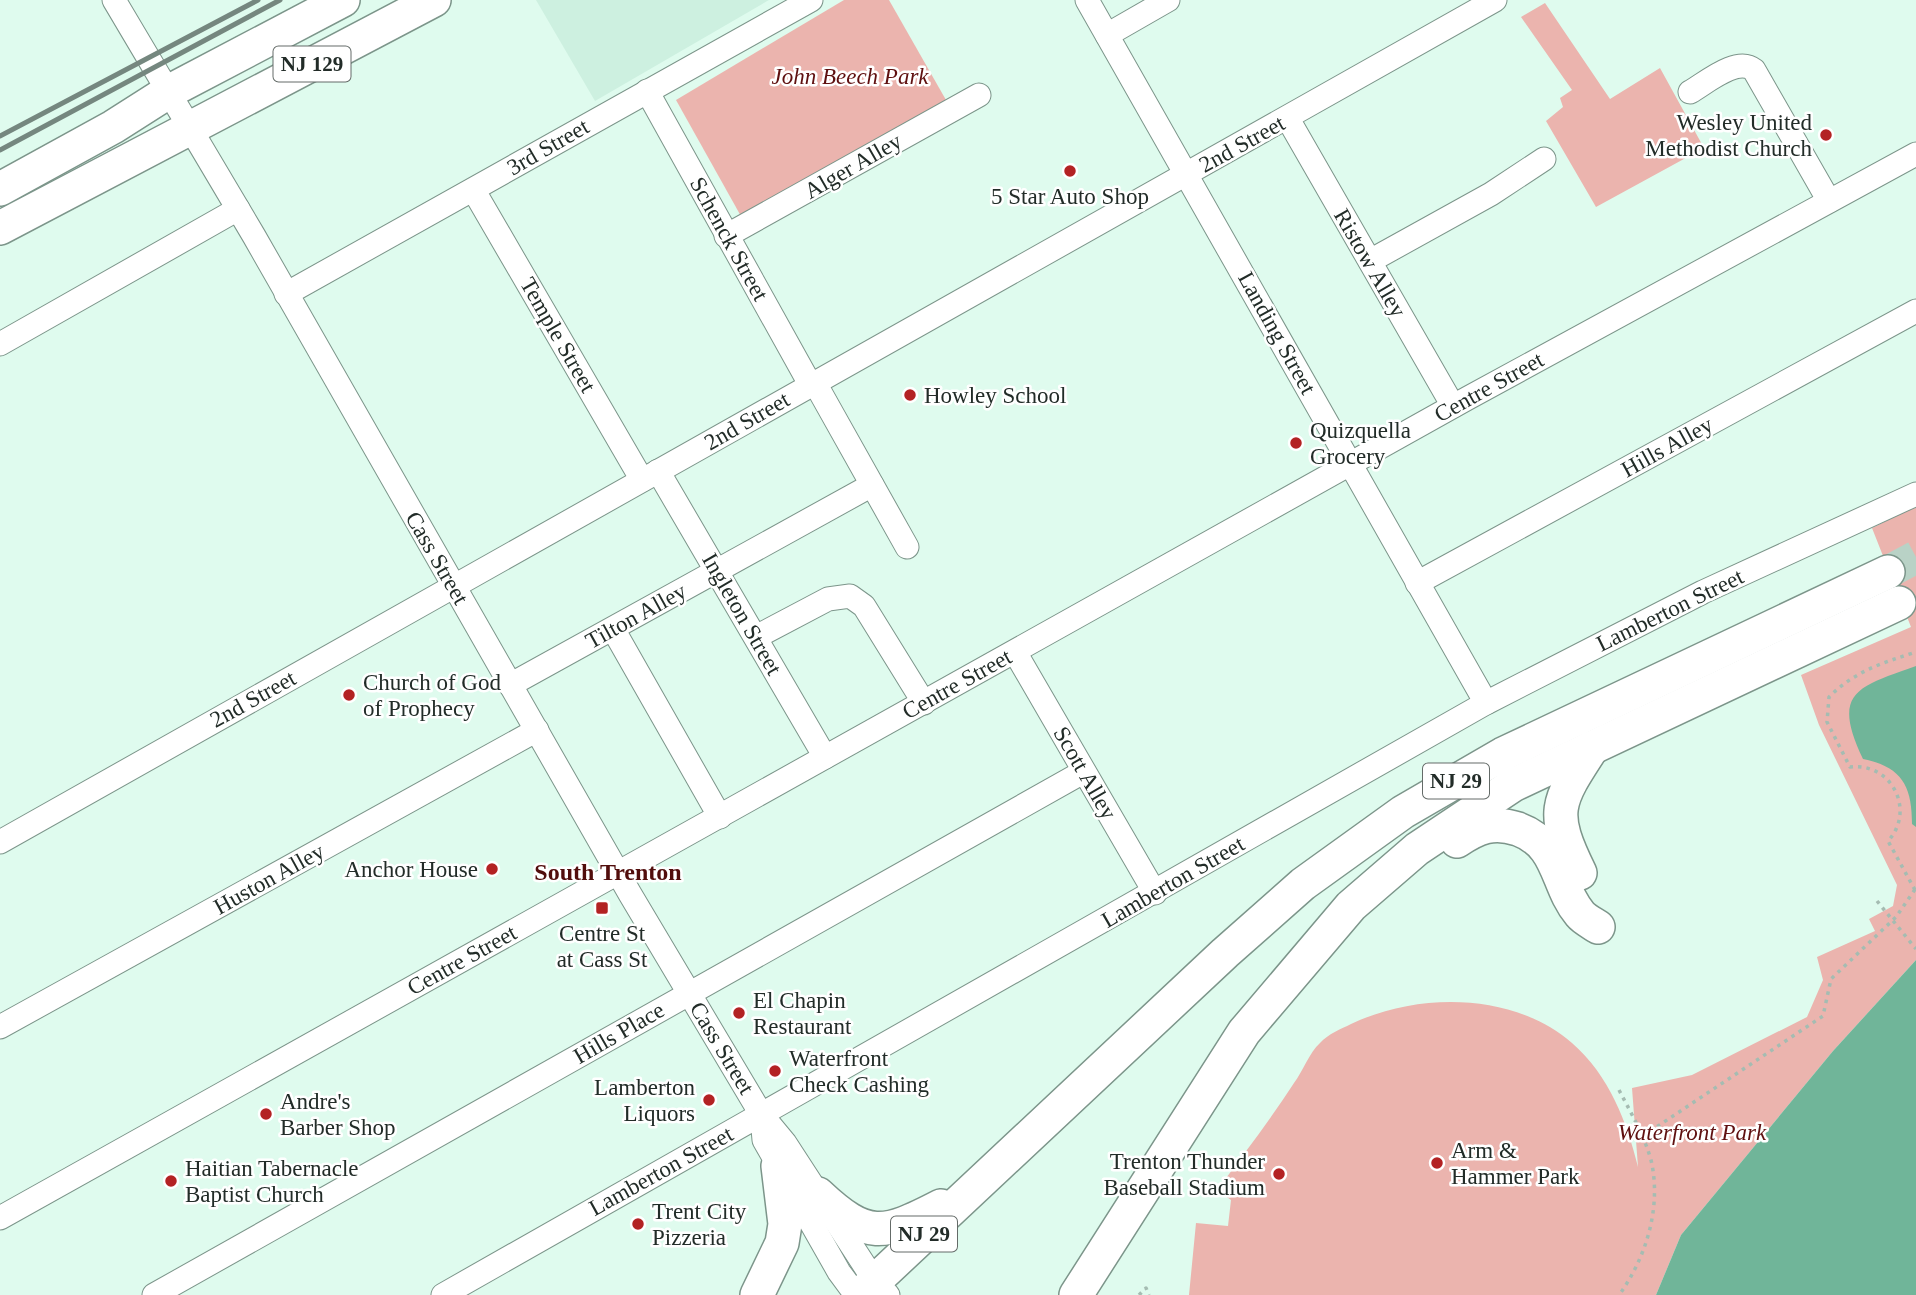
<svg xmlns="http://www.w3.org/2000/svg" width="1916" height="1295" viewBox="0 0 1916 1295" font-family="Georgia,serif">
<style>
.built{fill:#cdf0e0}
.green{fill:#ebb4ae}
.water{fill:#70b599}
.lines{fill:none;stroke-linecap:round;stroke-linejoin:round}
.highway-tunnel{stroke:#b9d2c6;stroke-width:33;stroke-dasharray:33 17;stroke-linecap:butt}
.minor-casing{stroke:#7c958a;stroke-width:25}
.highway-casing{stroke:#7c958a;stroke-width:36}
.path{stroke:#a5bcb2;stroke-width:3.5;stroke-dasharray:3.5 5;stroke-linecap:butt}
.minor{stroke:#fff;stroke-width:23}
.highway{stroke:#fff;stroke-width:33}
.rail{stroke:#75877f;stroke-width:5}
.poi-dot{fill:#b32223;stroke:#fff;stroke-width:2.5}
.labels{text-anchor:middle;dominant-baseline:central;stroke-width:5;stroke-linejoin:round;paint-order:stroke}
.shield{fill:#fff;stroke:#646b68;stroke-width:2}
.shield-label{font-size:21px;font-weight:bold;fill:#222c28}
.park-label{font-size:23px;font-style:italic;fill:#5f1010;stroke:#fff}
.poi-label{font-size:23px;fill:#222c28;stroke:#fff;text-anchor:start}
.street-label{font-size:23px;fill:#222c28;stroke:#fff}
.neighbourhood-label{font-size:24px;font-weight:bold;fill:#510d0c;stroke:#fff}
</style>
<rect width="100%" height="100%" fill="#dffbee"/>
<polygon class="built" points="536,0 769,0 595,101"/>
<g class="green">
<polygon points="844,0 889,0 946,100 742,218 676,100"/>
<polygon points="1545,3 1610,99 1660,68 1704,148 1596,207 1546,121 1563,107 1560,98 1572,90 1521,17"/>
<path d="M1916,506V960L1833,1051L1681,1235L1656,1295H1189L1196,1223L1228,1226L1231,1200L1217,1190C1243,1155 1270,1120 1294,1083C1303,1071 1309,1053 1320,1043C1328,1034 1341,1029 1351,1024C1418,992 1513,992 1572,1043C1609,1075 1627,1122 1638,1167L1632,1088L1692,1075L1807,1017L1823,980L1817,957L1875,931L1869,919L1893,906L1897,885L1819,725L1801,675L1911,627L1872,528Z"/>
</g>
<g class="water">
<path d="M1916,666V827L1912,824C1912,786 1902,767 1863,759C1831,692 1857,687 1916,666Z"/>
<polygon points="1916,960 1916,1295 1656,1295 1681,1235 1833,1051"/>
</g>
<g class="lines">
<polyline class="highway-tunnel" points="1888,572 1916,557"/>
<g class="minor-casing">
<g id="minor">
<polyline points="114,0 254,236 630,894 761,1114 785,1143 874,1280 888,1295"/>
<polyline points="1087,0 1486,703"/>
<polyline points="1107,35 1168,0"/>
<polyline points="647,91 811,386"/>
<path d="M1690,92C1706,83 1737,56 1754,70L1829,201"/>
<polyline points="1288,119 1453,406"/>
<polyline points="474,191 642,480"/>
<polyline points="726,236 979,95"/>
<polyline points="1370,261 1491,194 1544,159"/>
<polyline points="286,294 811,0"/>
<polyline points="0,344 238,209"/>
<polyline points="815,383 907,547"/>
<polyline points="658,471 825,757"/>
<polyline points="1417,583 1916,311"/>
<polyline points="613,629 720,817"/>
<polyline points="756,637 828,599 850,596 864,606 924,703"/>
<polyline points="1015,652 1155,893"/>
<polyline points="510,685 872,485"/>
<polyline points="0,842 1495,0"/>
<polyline points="0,1027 537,730"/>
<polyline points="762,1117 764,1140 839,1272 856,1295"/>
<polyline points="0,1218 1468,398 1916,154"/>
<polyline points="154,1295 1083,772"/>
<polyline points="443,1295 1486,703 1703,592 1916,494"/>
</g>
</g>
<g class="highway-casing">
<g id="highway">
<polyline points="0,189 113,127 168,92 343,0"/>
<polyline points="0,228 434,0"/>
<path d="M1457,841C1478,827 1493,821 1518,829C1561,845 1555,884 1580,914C1584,919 1592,923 1598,927"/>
<path d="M1580,873C1550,812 1556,803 1592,748"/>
<path d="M818,1194C867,1240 883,1236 941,1206"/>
<polyline points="757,1295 782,1243 785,1224 778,1166"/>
<polyline points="860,1295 1225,953 1303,884 1403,812 1503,754 1888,572"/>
<polyline points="1076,1295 1244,1032 1351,906 1417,849 1513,785 1899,603"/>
</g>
</g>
<g class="path">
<path d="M1915,890L1888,841C1916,811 1892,762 1850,767L1827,722L1829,697C1855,671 1882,663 1916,652"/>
<polyline points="1877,901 1916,949"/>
<path d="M1619,1090C1631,1113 1644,1135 1651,1160C1662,1207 1646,1258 1619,1295"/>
<polyline points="1643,1136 1823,1016 1831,979 1896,917 1916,888"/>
<polyline points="1139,1295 1146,1288 1149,1295"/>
</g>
<use href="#minor" class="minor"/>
<use href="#highway" class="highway"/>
<g class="rail">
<polyline points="0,136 258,0"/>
<polyline points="0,150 280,0"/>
</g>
</g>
<g class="poi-dot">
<circle cx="1826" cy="135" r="7"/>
<circle cx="1070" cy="171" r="7"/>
<circle cx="910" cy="395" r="7"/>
<circle cx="1296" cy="443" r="7"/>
<circle cx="349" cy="695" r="7"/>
<circle cx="492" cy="869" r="7"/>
<rect x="595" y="901" width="14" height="14" rx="3.5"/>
<circle cx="739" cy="1013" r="7"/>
<circle cx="775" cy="1071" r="7"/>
<circle cx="709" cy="1100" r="7"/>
<circle cx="266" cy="1114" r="7"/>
<circle cx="1437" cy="1163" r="7"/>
<circle cx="1279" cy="1174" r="7"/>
<circle cx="171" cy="1181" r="7"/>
<circle cx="638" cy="1224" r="7"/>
</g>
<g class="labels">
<g class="shield">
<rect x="273.5" y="46.5" width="77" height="35" rx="5"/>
<rect x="1423" y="763.5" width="66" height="35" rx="5"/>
<rect x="891" y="1216.5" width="66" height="35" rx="5"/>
</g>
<g class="shield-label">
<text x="312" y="64">NJ 129</text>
<text x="1456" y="781">NJ 29</text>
<text x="924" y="1234">NJ 29</text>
</g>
<g class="park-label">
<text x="850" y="76">John Beech Park</text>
<text x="1692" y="1132">Waterfront Park</text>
</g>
<g class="poi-label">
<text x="1812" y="122" text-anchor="end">Wesley United<tspan x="1812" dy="26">Methodist Church</tspan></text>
<text x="1070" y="196" text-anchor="middle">5 Star Auto Shop</text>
<text x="924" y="395">Howley School</text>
<text x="1310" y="430">Quizquella<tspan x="1310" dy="26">Grocery</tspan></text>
<text x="363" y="682">Church of God<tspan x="363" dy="26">of Prophecy</tspan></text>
<text x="478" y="869" text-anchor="end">Anchor House</text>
<text x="602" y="933" text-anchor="middle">Centre St<tspan x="602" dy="26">at Cass St</tspan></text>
<text x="753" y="1000">El Chapin<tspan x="753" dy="26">Restaurant</tspan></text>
<text x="789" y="1058">Waterfront<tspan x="789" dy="26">Check Cashing</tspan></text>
<text x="695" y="1087" text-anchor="end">Lamberton<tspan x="695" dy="26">Liquors</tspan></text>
<text x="280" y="1101">Andre's<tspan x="280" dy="26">Barber Shop</tspan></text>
<text x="1451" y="1150">Arm &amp;<tspan x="1451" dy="26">Hammer Park</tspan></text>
<text x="1265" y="1161" text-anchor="end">Trenton Thunder<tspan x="1265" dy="26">Baseball Stadium</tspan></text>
<text x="185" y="1168">Haitian Tabernacle<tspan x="185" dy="26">Baptist Church</tspan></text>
<text x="652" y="1211">Trent City<tspan x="652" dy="26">Pizzeria</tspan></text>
</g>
<g class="street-label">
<text transform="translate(1242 144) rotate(-29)">2nd Street</text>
<text transform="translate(548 147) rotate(-30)">3rd Street</text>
<text transform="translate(853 166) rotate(-30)">Alger Alley</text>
<text transform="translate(729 239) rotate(61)">Schenck Street</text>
<text transform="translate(1370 263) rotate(60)">Ristow Alley</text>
<text transform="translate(1277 333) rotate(61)">Landing Street</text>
<text transform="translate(558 335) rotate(60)">Temple Street</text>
<text transform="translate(1489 387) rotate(-29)">Centre Street</text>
<text transform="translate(747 421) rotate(-30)">2nd Street</text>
<text transform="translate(1667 447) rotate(-29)">Hills Alley</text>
<text transform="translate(437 558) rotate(60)">Cass Street</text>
<text transform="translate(1670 610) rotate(-26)">Lamberton Street</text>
<text transform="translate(742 614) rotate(60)">Ingleton Street</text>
<text transform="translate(636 616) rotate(-29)">Tilton Alley</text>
<text transform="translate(957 684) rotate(-29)">Centre Street</text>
<text transform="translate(253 699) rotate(-29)">2nd Street</text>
<text transform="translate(1085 773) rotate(60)">Scott Alley</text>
<text transform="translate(269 879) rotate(-29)">Huston Alley</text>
<text transform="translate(1173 882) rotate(-30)">Lamberton Street</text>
<text transform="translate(462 960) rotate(-29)">Centre Street</text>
<text transform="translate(619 1033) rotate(-30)">Hills Place</text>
<text transform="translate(722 1048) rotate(59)">Cass Street</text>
<text transform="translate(661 1171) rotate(-29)">Lamberton Street</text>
</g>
<g class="neighbourhood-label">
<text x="608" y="872">South Trenton</text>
</g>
</g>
</svg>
